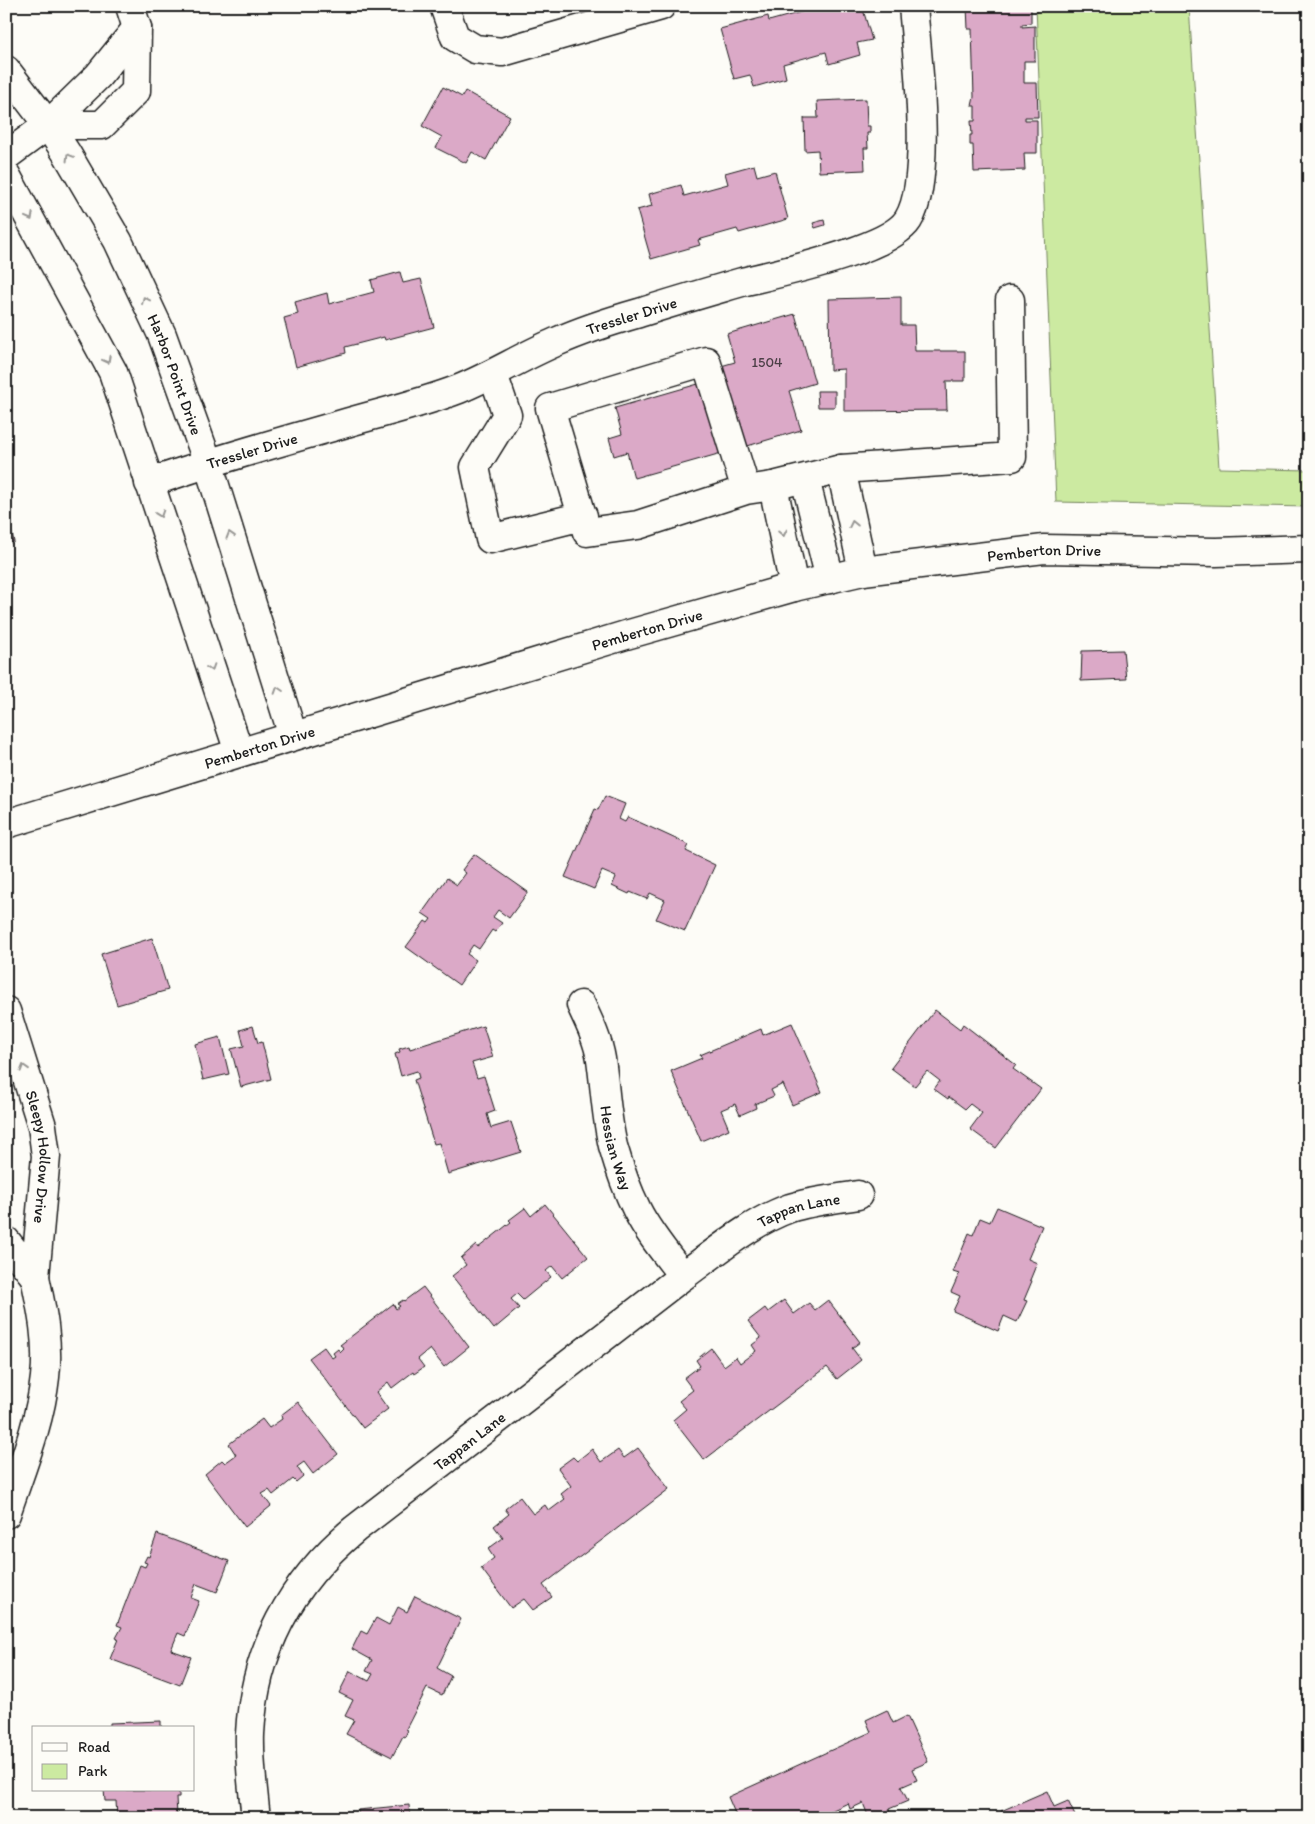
<svg xmlns="http://www.w3.org/2000/svg" width="1315" height="1824" viewBox="0 0 1315 1824" font-family="Itim,sans-serif">
<style>
.green{fill:#cceaa1;stroke:#74835e}
.building{fill:#dba9c7;stroke:#1c1c1c}
.lines{fill:none;stroke-linecap:round;stroke-linejoin:round}
.minor-casing{stroke:#1c1c1c;stroke-width:31}
.minor{stroke:#fdfcf7;stroke-width:28}
.oneway{stroke:#989794}
.labels{text-anchor:middle;dominant-baseline:central;stroke-width:5;stroke-linejoin:round;paint-order:stroke}
.number-label{font-size:14px;fill:#4c3f47}
.street-label{font-size:16px;fill:#1c1c1c;stroke:#fdfcf7}
</style>
<rect width="100%" height="100%" fill="#fdfcf7"/>
<filter id="ink" filterUnits="userSpaceOnUse"><feTurbulence type="fractalNoise" baseFrequency=".02" numOctaves="2"/><feDisplacementMap in="SourceGraphic" scale="10" xChannelSelector="R" yChannelSelector="G"/><feConvolveMatrix kernelMatrix="1 2 1 2 8 2 1 2 1" color-interpolation-filters="sRGB"/></filter>
<g filter="url(#ink)">
<polygon class="green" points="1036,6 1189,6 1219,468 1309,470 1309,507 1056,502"/>
<g class="building">
<polygon points="811,6 862,6 872,40 857,43 860,55 829,64 826,52 783,64 786,78 754,87 750,75 734,79 720,29 768,16 769,21 812,9"/>
<polygon points="967,6 1031,6 1031,23 1022,24 1022,27 1035,26 1035,61 1024,61 1024,83 1037,83 1038,117 1025,117 1025,120 1037,120 1037,153 1024,153 1025,170 974,172 973,145 970,145 970,135 972,135 971,121 975,121 975,106 972,106 974,97 972,29 968,29"/>
<polygon points="443,87 462,97 465,91 510,116 486,160 472,152 466,163 436,148 442,137 422,126"/>
<polygon points="866,99 867,126 870,126 870,133 867,133 868,148 864,148 865,170 819,172 818,150 805,151 804,118 818,118 817,101"/>
<polygon points="754,165 757,176 775,171 788,219 739,233 737,229 698,240 700,245 651,259 637,210 652,206 649,194 681,185 684,196 728,184 725,173"/>
<polygon points="824,220 825,225 815,228 813,223"/>
<polygon points="400,272 403,283 421,279 434,327 385,340 384,337 345,347 346,353 296,367 284,318 298,314 295,302 327,293 329,304 374,292 371,280"/>
<polygon points="901,297 901,325 914,325 915,351 965,351 965,381 946,381 947,410 844,411 844,369 830,370 829,299"/>
<polygon points="795,314 815,383 789,391 801,430 744,447 721,366 735,362 727,334"/>
<polygon points="705,382 725,452 634,478 627,452 614,456 609,438 622,434 615,408"/>
<polygon points="817,391 835,391 835,407 818,407"/>
<polygon points="6,516 8,516 14,542 6,544"/>
<polygon points="1123,650 1126,679 1081,681 1082,651"/>
<polygon points="605,796 625,804 619,819 625,822 628,817 689,845 686,851 715,865 685,931 656,919 665,900 650,893 647,899 630,892 629,894 612,886 616,877 602,871 594,889 565,877 595,809 598,810"/>
<polygon points="474,854 528,892 509,918 498,910 493,917 502,923 495,932 492,930 479,949 473,945 467,954 476,960 459,985 406,947 425,921 428,923 431,919 422,913 447,878 457,885 466,873 462,870"/>
<polygon points="152,938 168,990 117,1005 101,954"/>
<polygon points="935,1010 960,1029 963,1024 1016,1065 1013,1069 1041,1089 996,1148 970,1129 982,1113 970,1104 965,1109 949,1097 948,1099 934,1089 940,1081 927,1071 915,1086 891,1068"/>
<polygon points="792,1023 822,1092 792,1105 783,1084 771,1090 774,1096 755,1104 756,1108 740,1115 735,1104 721,1110 729,1129 701,1141 671,1071 702,1058 700,1055 761,1029 763,1035"/>
<polygon points="253,1026 258,1043 262,1042 271,1079 241,1087 231,1049 244,1046 240,1030"/>
<polygon points="483,1026 493,1057 472,1063 477,1078 484,1076 495,1111 487,1114 491,1128 511,1122 521,1152 448,1174 439,1143 434,1144 414,1080 419,1078 417,1071 401,1076 395,1054 400,1052 399,1049 409,1046 410,1049"/>
<polygon points="220,1037 229,1074 203,1080 195,1044"/>
<polygon points="545,1204 588,1257 562,1278 552,1266 546,1271 551,1277 523,1300 517,1294 511,1299 519,1308 494,1329 452,1276 466,1265 461,1258 476,1245 478,1248 511,1222 509,1220 525,1208 531,1216"/>
<polygon points="997,1207 1042,1226 1028,1259 1037,1263 1030,1280 1032,1281 1024,1300 1027,1301 1017,1322 1004,1316 998,1331 953,1311 960,1296 951,1292 959,1274 953,1272 969,1233 973,1235 980,1218 990,1222"/>
<polygon points="423,1287 469,1347 444,1367 430,1349 418,1359 424,1367 414,1374 413,1372 392,1388 388,1382 376,1392 388,1409 363,1428 309,1358 324,1347 332,1358 335,1356 333,1353 338,1349 340,1352 344,1348 340,1345 393,1304 396,1309 400,1306 397,1304 403,1300 404,1301"/>
<polygon points="784,1300 794,1314 809,1303 815,1310 828,1300 860,1342 852,1348 861,1360 837,1379 827,1367 704,1460 673,1420 686,1409 679,1401 693,1390 684,1378 700,1366 696,1360 711,1348 724,1366 736,1357 740,1363 756,1351 752,1345 761,1338 748,1321 765,1308 768,1312"/>
<polygon points="298,1402 338,1454 313,1474 304,1462 297,1467 303,1476 296,1482 293,1479 273,1495 269,1490 262,1494 271,1506 245,1527 205,1474 222,1460 225,1463 236,1455 229,1444 262,1419 269,1428 282,1419 281,1415"/>
<polygon points="638,1448 669,1489 543,1585 552,1597 533,1610 524,1599 511,1608 481,1568 494,1558 488,1549 503,1538 494,1526 509,1514 505,1509 520,1497 533,1514 545,1505 549,1511 565,1499 561,1494 571,1486 558,1468 573,1457 577,1461 592,1449 601,1462 618,1450 624,1458"/>
<polygon points="157,1534 229,1561 217,1592 196,1584 191,1598 199,1601 185,1636 178,1633 171,1650 191,1657 180,1685 110,1659 118,1639 116,1638 122,1627 117,1625 140,1565 145,1567 147,1563 144,1562 147,1556 149,1557"/>
<polygon points="415,1596 461,1619 437,1668 451,1676 442,1695 427,1688 406,1729 408,1730 405,1737 403,1736 392,1757 346,1734 354,1720 345,1716 353,1700 339,1693 350,1671 369,1681 373,1674 366,1671 372,1660 352,1649 361,1631 367,1634 376,1618 389,1625 398,1607 407,1612"/>
<polygon points="887,1710 893,1723 907,1716 928,1762 912,1769 917,1780 901,1787 908,1801 889,1809 891,1815 885,1818 869,1818 863,1803 850,1809 848,1803 831,1811 833,1816 830,1818 737,1818 728,1797 871,1732 866,1720"/>
<polygon points="161,1721 161,1728 110,1728 110,1723"/>
<polygon points="104,1790 179,1790 179,1797 176,1797 177,1816 167,1816 167,1818 117,1818 116,1801 105,1801"/>
<polygon points="1047,1791 1054,1807 1068,1801 1076,1818 1003,1818 1001,1811"/>
<polygon points="409,1805 410,1818 359,1818 358,1810"/>
</g>
<g class="lines">
<g class="minor-casing">
<g id="minor">
<polyline points="444,6 455,37 475,49 502,52 661,6"/>
<path id="s1" d="M6,70L48,125L67,154L118,241L162,335L208,463L293,736"/>
<polyline points="48,125 102,125 136,91 137,28 130,6"/>
<polyline points="6,156 48,125 98,76 137,28"/>
<polyline points="6,175 113,372 239,752"/>
<polyline points="493,374 507,415 475,467 490,539 583,516"/>
<polyline points="841,469 863,571"/>
<polyline points="805,479 830,579"/>
<path id="s2" d="M149,483C214,460 280,442 346,423C384,412 423,403 459,389C493,375 523,356 556,342C583,330 611,321 639,313C673,302 708,292 742,282C779,273 889,250 908,220C933,180 917,55 913,6"/>
<polyline points="773,486 794,587"/>
<polyline points="746,490 706,361 550,408 587,532 638,525 746,490 773,486 841,469 1012,457 1010,300"/>
<path id="s3" d="M6,824L626,635L794,587L863,571L1044,549L1216,552L1309,549"/>
<path id="s4" d="M581,1005C589,1022 598,1040 601,1059C605,1087 606,1117 613,1146C619,1167 627,1190 637,1210C649,1234 667,1255 683,1276"/>
<path id="s5" d="M6,1011L42,1126L46,1156L35,1277L6,1241"/>
<path d="M6,1514C21,1469 40,1424 45,1377C49,1343 42,1310 35,1277"/>
<path id="s6" d="M256,1818C253,1790 249,1762 250,1734C254,1651 291,1582 355,1529L683,1276C716,1252 751,1222 790,1208C812,1201 836,1199 858,1195"/>
</g>
</g>
<use href="#minor" class="minor"/>
</g>
<defs><path id="oneway-chevron" d="M-2-3.5L2.5 0L-2 3.5" fill="none" stroke-width="1.6" stroke-linecap="round" stroke-linejoin="round" transform="scale(1.25)"/></defs>
<g class="oneway">
<use href="#oneway-chevron" transform="translate(69 157) rotate(-121)"/>
<use href="#oneway-chevron" transform="translate(30 217) rotate(62)"/>
<use href="#oneway-chevron" transform="translate(145 300) rotate(-115)"/>
<use href="#oneway-chevron" transform="translate(107 360) rotate(62)"/>
<use href="#oneway-chevron" transform="translate(160 514) rotate(71)"/>
<use href="#oneway-chevron" transform="translate(853 524) rotate(-102)"/>
<use href="#oneway-chevron" transform="translate(783 533) rotate(78)"/>
<use href="#oneway-chevron" transform="translate(230 535) rotate(-107)"/>
<use href="#oneway-chevron" transform="translate(211 668) rotate(72)"/>
<use href="#oneway-chevron" transform="translate(278 690) rotate(-108)"/>
<use href="#oneway-chevron" transform="translate(24 1068) rotate(-107)"/>
</g>
</g>
<g class="labels">
<g class="number-label">
<text x="767" y="362">1504</text>
</g>
<g class="street-label">
<text stroke="none"><textPath href="#s2" startOffset="512">Tressler Drive</textPath></text>
<text stroke="none"><textPath href="#s1" startOffset="350">Harbor Point Drive</textPath></text>
<text stroke="none"><textPath href="#s2" startOffset="108">Tressler Drive</textPath></text>
<text stroke="none"><textPath href="#s3" startOffset="1076">Pemberton Drive</textPath></text>
<text stroke="none"><textPath href="#s3" startOffset="670">Pemberton Drive</textPath></text>
<text stroke="none"><textPath href="#s3" startOffset="265">Pemberton Drive</textPath></text>
<text stroke="none"><textPath href="#s4" startOffset="148">Hessian Way</textPath></text>
<text stroke="none"><textPath href="#s5" startOffset="151">Sleepy Hollow Drive</textPath></text>
<text stroke="none"><textPath href="#s6" startOffset="871">Tappan Lane</textPath></text>
<text stroke="none"><textPath href="#s6" startOffset="466">Tappan Lane</textPath></text>
</g>
</g>
<rect width="1315" height="1824" fill="none" stroke="#fdfcf7" stroke-width="25"/>
<rect x="12" y="12" width="1290" height="1799" fill="none" stroke="#1c1c1c" stroke-width="2" filter="url(#ink)"/>
<rect x="32" y="1726" width="162" height="65" fill="#fdfcf7" stroke="#a3a29f"/>
<rect x="42" y="1743" width="25" height="8" fill="#fdfcf7" stroke="#a3a29f"/>
<text x="78" y="1752" font-size="15" fill="#1c1c1c">Road</text>
<rect x="42" y="1764" width="25" height="15" fill="#cceaa1" stroke="#a3a29f"/>
<text x="78" y="1776" font-size="15" fill="#1c1c1c">Park</text>
</svg>
